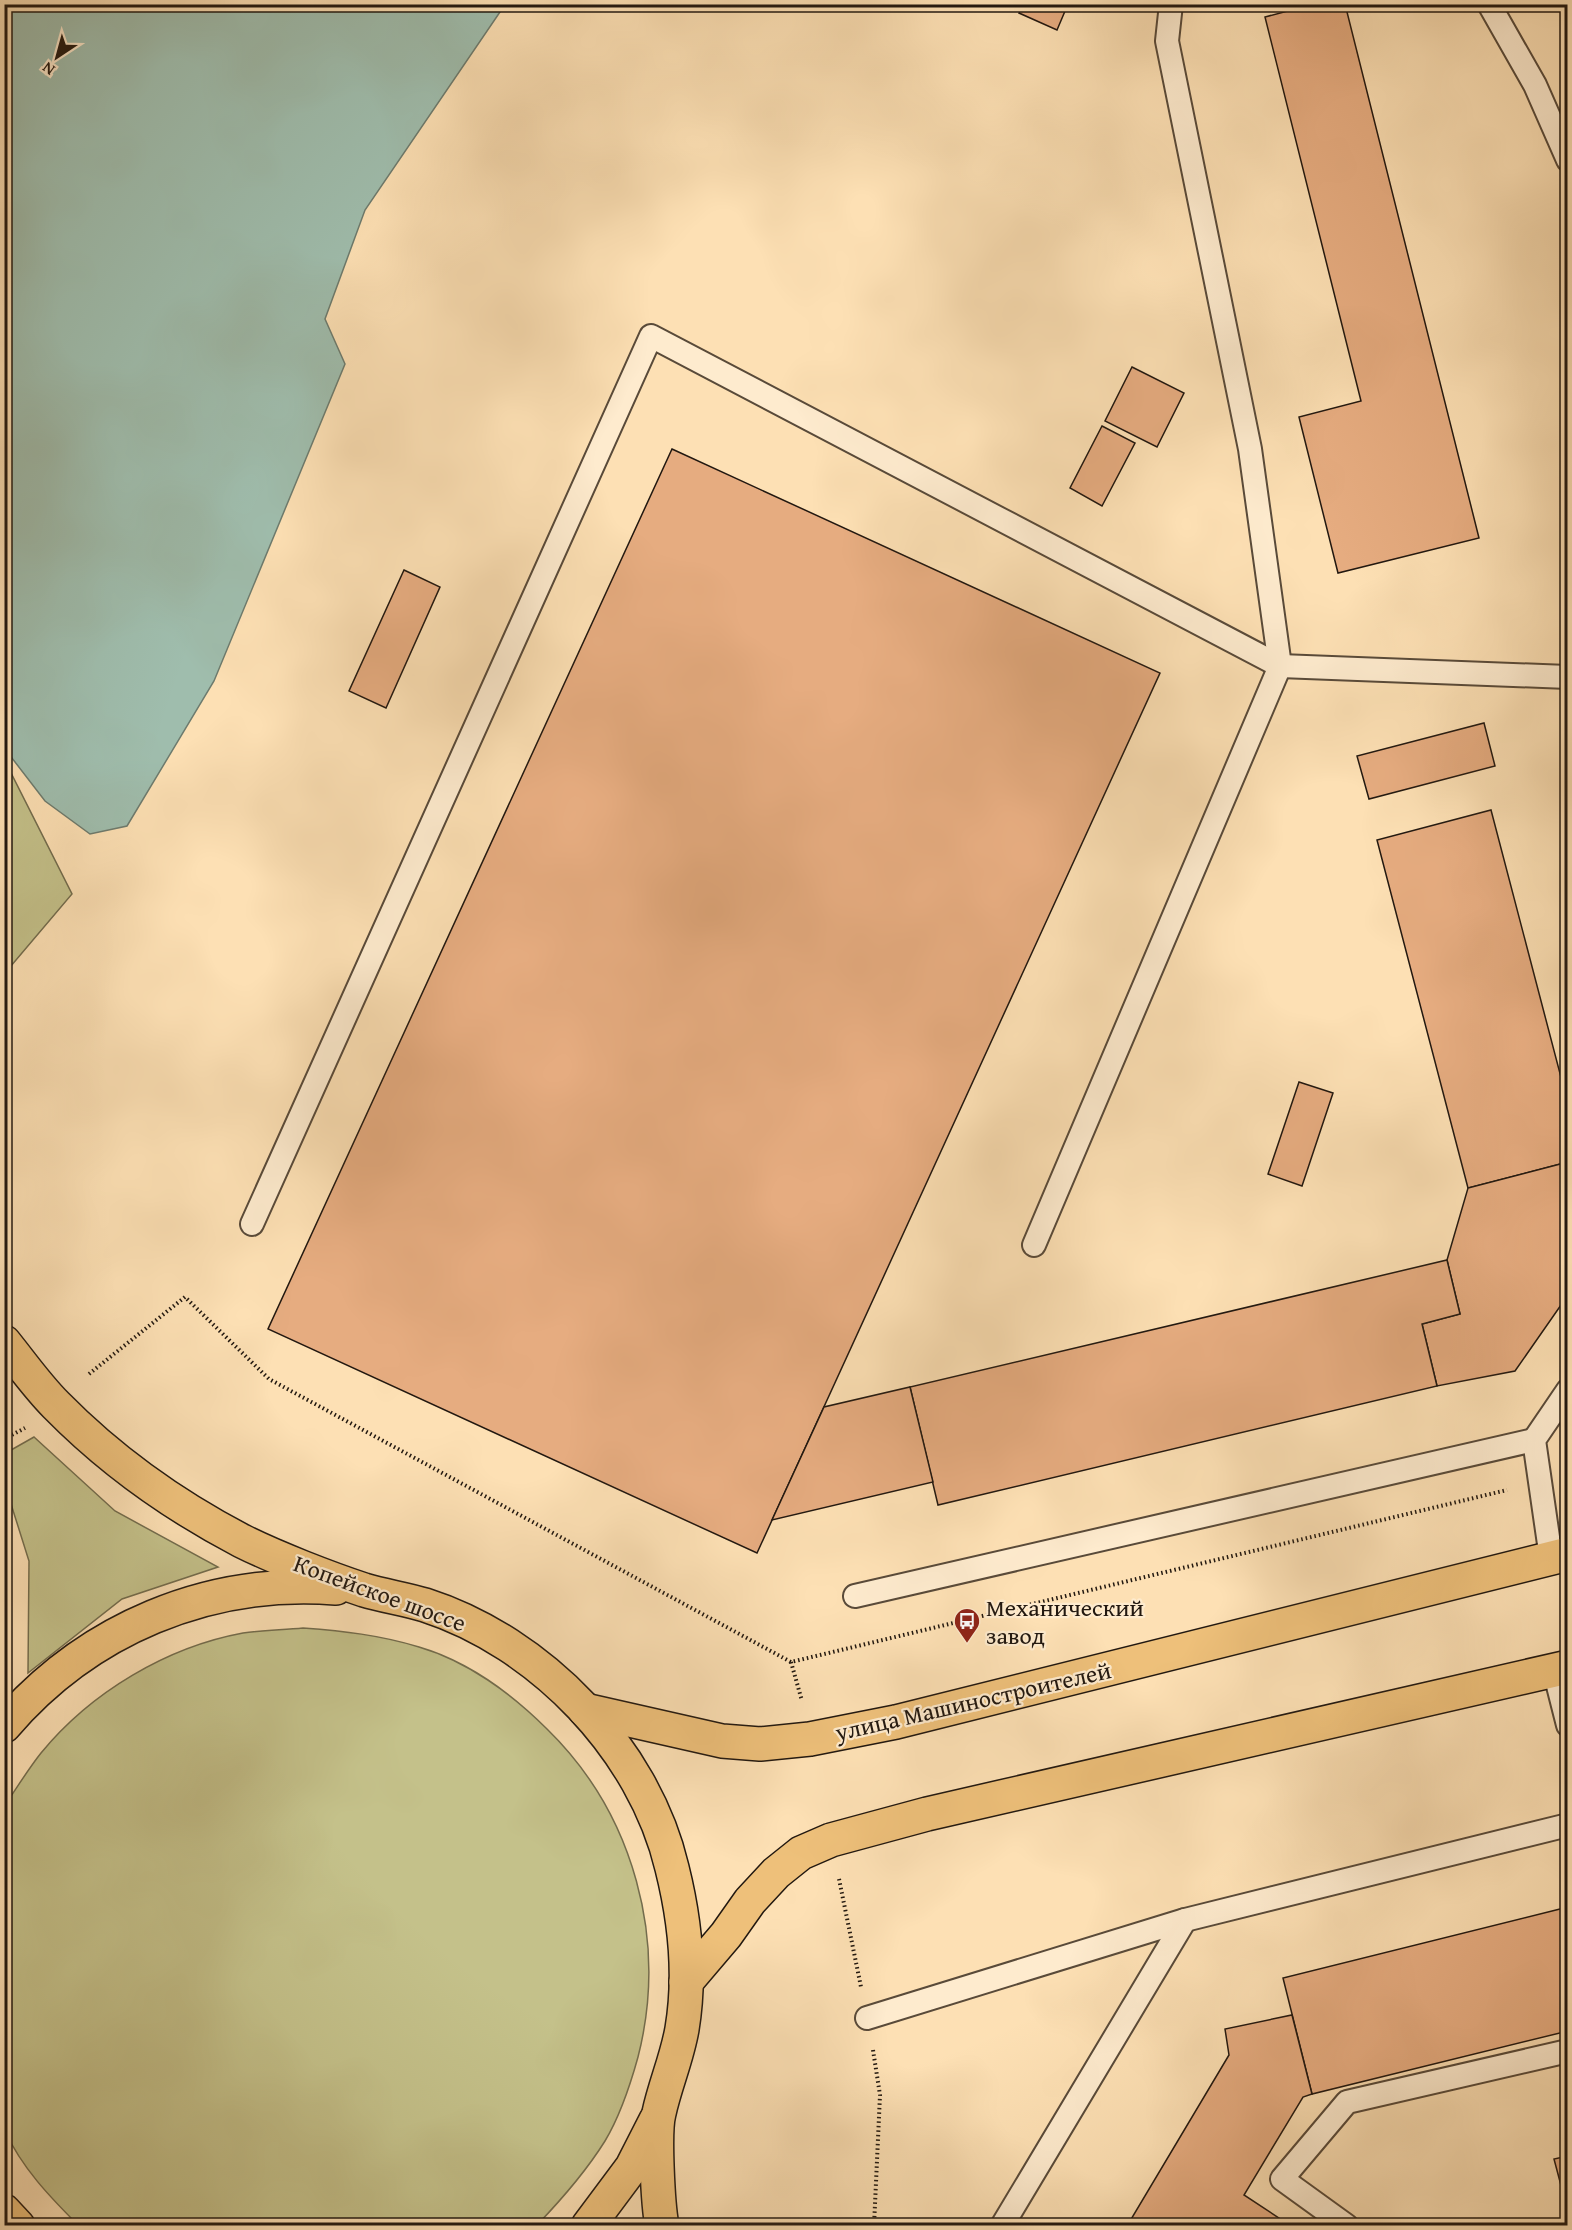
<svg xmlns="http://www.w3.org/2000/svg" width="1572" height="2230" viewBox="0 0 1572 2230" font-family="'Gentium Book Plus',serif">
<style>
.green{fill:#c4c18a;stroke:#736c4d;stroke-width:1.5}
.water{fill:#9fbdad;stroke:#6d7b6e;stroke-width:1.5}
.building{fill:#e6ac80;stroke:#221810;stroke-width:1.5}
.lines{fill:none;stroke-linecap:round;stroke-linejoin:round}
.lane-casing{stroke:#594a39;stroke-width:26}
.primary-casing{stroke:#221810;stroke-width:36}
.path{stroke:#221810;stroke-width:4;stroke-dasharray:1.5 3;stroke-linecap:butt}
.lane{stroke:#feebce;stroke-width:22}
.primary{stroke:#eec07a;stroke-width:33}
.labels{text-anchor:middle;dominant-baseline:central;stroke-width:4.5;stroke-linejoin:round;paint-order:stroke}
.street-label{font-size:24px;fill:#221810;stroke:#feebce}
.poi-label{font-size:24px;fill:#221810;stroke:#feebce;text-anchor:start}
</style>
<rect width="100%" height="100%" fill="#fde0b4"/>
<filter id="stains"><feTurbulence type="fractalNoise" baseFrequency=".00333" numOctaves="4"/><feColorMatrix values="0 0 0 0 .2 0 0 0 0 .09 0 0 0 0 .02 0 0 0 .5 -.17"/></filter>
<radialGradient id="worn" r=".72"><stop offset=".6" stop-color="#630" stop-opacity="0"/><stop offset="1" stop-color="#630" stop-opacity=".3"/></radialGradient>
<g class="green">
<polygon points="5,761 72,894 5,973 4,973"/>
<polygon points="34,1437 115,1511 218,1567 122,1599 28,1673 29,1561 5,1485 4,1454"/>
<path d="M303,1628C343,1631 380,1635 419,1647C467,1661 512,1694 547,1729C634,1814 668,1940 638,2057C630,2086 620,2116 605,2141C585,2173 562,2199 537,2225H78C50,2197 22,2168 5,2131L4,1808L7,1802C18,1786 29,1768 41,1753C91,1692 167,1647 243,1633C263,1630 283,1630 303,1628Z"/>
</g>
<polygon class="water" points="5,4 500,5 500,12 365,210 325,319 345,364 214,681 127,826 90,834 45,801 5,749"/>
<g class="building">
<polygon points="1023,4 1068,4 1057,30 1019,13"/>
<polygon points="1314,4 1345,4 1479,538 1338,573 1299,417 1361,401 1265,17"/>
<polygon points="1132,367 1184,393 1157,447 1105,421"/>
<polygon points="1102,426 1135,443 1102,506 1070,488"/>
<polygon points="672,449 1160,673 757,1553 268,1329"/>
<polygon points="404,570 440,587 386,708 349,691"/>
<polygon points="1484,723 1495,766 1369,799 1357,756"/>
<polygon points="1491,810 1568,1104 1568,1162 1468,1188 1377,840"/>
<polygon points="1299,1082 1333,1093 1302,1186 1268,1174"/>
<polygon points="1568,1162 1568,1295 1515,1371 1437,1386 1422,1324 1460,1314 1447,1260 1468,1188"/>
<polygon points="1447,1260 1460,1314 1422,1324 1437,1386 938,1505 910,1387"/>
<polygon points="910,1387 933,1482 772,1520 824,1407"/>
<polygon points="1568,1907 1568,2031 1312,2094 1283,1978"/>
<polygon points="1292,2015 1312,2094 1303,2097 1244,2195 1291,2226 1127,2226 1229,2055 1225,2029"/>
<polygon points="1568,2156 1568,2212 1554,2159"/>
</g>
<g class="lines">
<g class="lane-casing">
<g id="lane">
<polyline points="1489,4 1535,85 1568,160"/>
<polyline points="252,1224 651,336 1280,666 1568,677"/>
<polyline points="1034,1245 1280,666 1250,449 1167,41 1171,4"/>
<polyline points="1551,1558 1534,1440 1568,1390"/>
<polyline points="855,1596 1534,1440"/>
<polyline points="1554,1670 1568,1725"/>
<polyline points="867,2018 1185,1920 1568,1825"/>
<polyline points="1002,2226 1185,1920"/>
<polyline points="1347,2226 1282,2179 1347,2102 1568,2051"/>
</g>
</g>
<g class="primary-casing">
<g id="primary">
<path d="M4,1342C21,1363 37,1386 56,1405C111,1461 173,1505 242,1541C276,1558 328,1578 364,1590C384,1596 405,1599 425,1605C540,1642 644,1749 672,1868C685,1920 691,1975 682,2029C677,2058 665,2085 659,2113C654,2132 658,2205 662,2226"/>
<polyline points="585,1710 722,1741 760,1744 810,1739 896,1722 1568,1554"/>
<path d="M4,1726C87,1629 208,1578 336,1588"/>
<polyline points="686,1982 726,1935 750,1901 776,1873 801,1853 831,1840 927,1814 1568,1667"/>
<polyline points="4,2211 18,2226"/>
<polyline points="588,2226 632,2167 656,2120"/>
</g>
</g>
<g class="path">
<polyline points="89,1374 185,1297 269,1379 791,1662 1507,1490"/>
<polyline points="4,1439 25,1428"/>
<polyline points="791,1662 802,1701"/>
<polyline points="839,1879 861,1987"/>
<polyline points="873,2050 880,2095 874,2226"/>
</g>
<use href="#lane" class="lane"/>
<use href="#primary" class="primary"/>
</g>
<defs>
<g id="bus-pin" transform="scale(1.35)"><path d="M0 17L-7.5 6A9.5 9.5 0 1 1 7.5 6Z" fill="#8f2418" stroke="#feebce"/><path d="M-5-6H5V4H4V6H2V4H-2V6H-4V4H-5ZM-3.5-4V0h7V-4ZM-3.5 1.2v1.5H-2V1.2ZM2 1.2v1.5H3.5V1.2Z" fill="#fff"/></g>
</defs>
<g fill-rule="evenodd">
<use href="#bus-pin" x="967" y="1621"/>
</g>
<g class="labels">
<g class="street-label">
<text transform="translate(380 1593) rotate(20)">Копейское шоссе</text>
<text transform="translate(973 1701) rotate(-13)">улица Машиностроителей</text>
</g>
<g class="poi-label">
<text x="986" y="1607">Механический<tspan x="986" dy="28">завод</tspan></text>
</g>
</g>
<rect width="1572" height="2230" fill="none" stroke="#fde0b4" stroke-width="24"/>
<rect x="6" y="6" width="1560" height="2218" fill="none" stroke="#221810" stroke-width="3"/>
<rect x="12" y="12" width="1548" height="2206" fill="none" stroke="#221810" stroke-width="1.5"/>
<g transform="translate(57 57) rotate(216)" stroke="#feebce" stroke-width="4.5" paint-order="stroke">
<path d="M0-4.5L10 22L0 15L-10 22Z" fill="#221810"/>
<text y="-9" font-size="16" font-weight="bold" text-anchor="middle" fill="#221810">N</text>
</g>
<rect width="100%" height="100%" filter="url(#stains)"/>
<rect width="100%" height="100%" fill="url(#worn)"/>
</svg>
